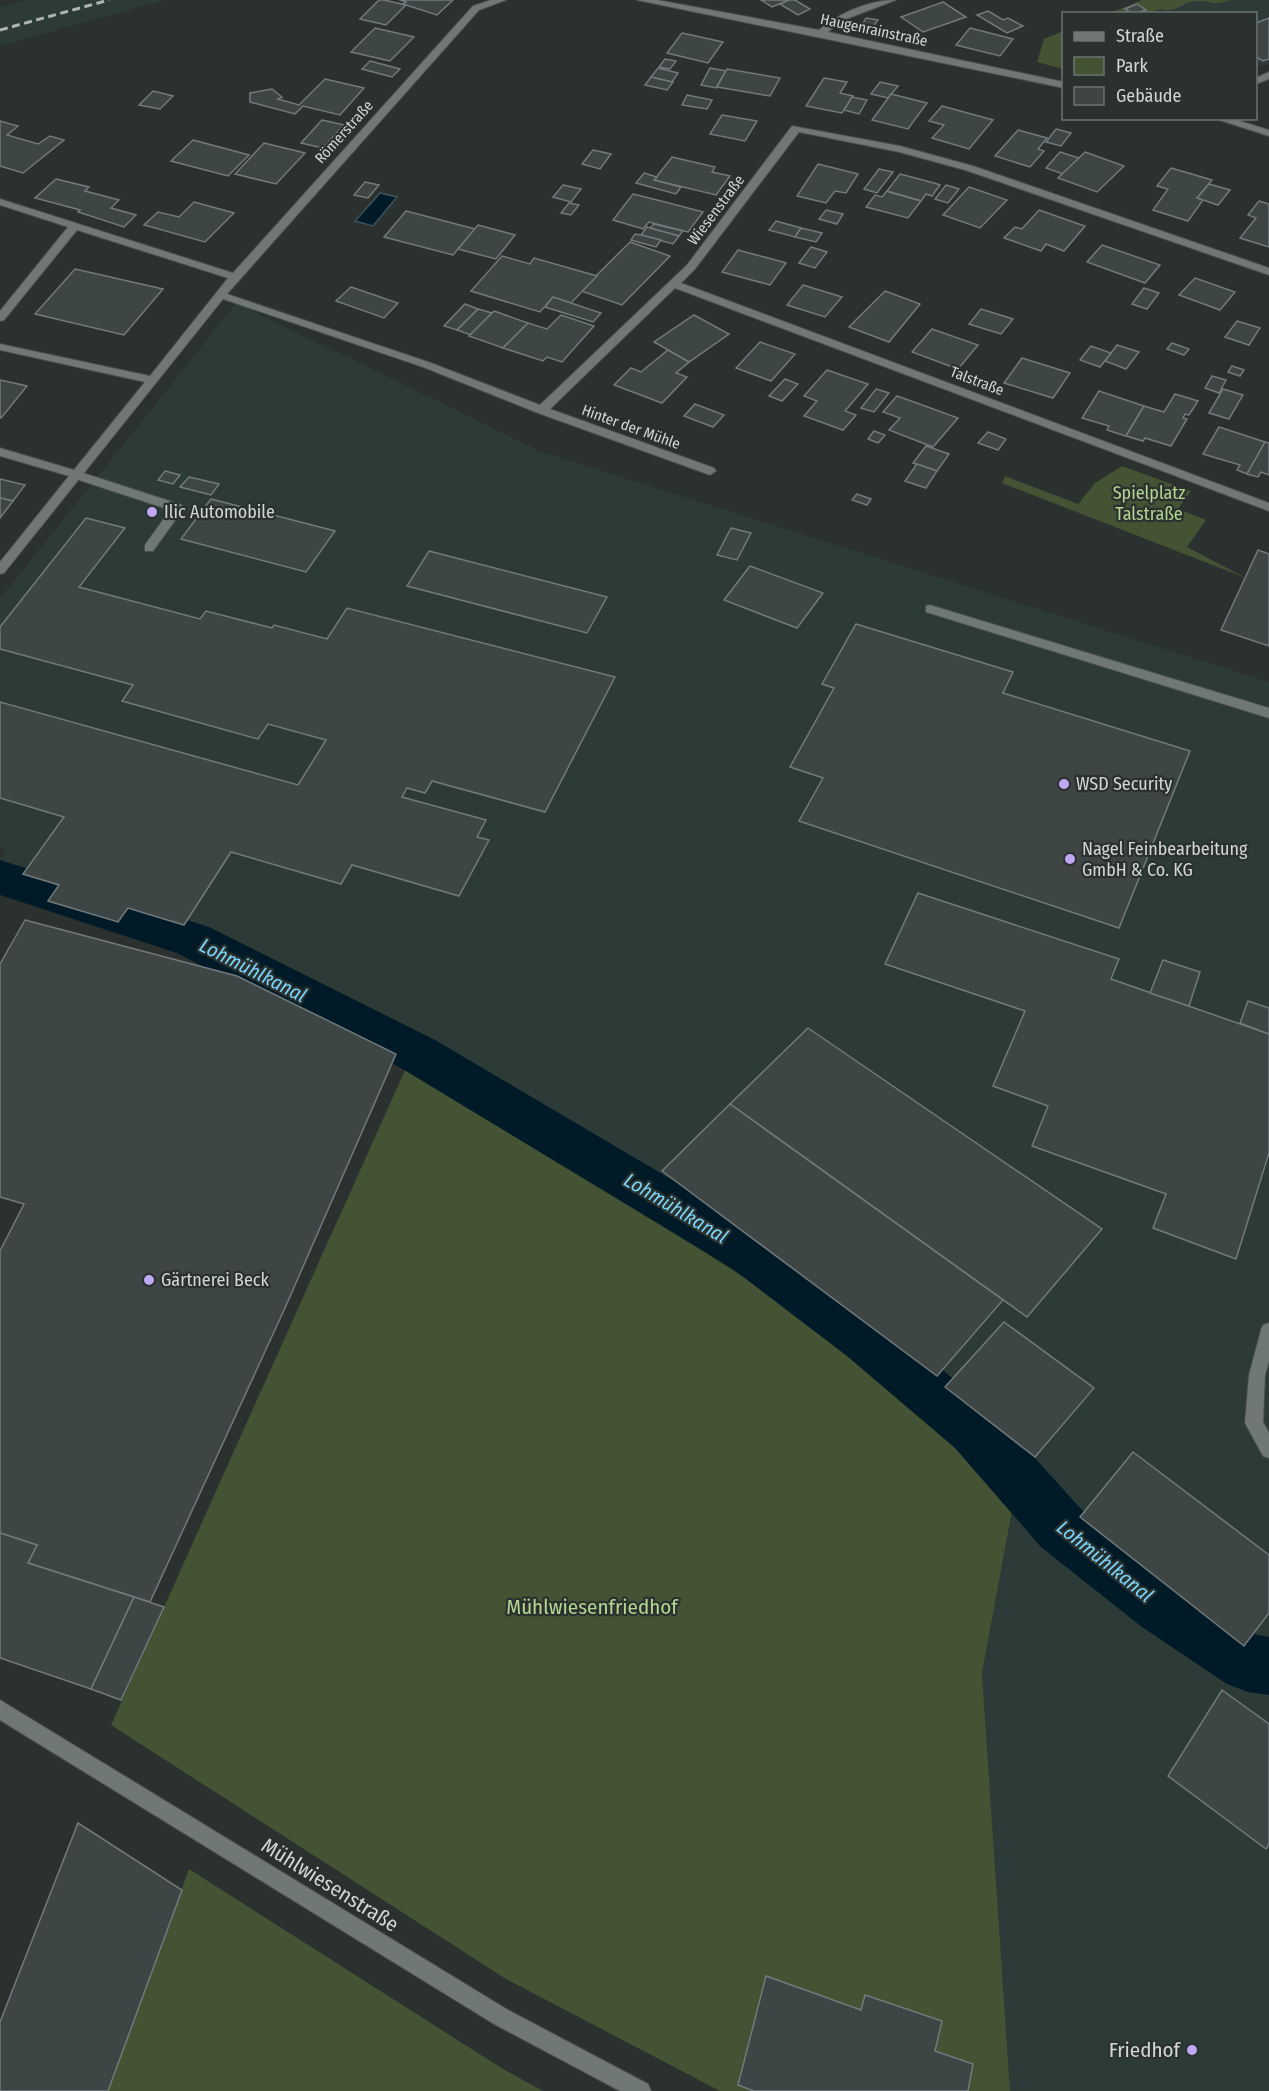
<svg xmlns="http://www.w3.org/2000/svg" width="1269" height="2091" viewBox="0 0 1269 2091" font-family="'Fira Sans Condensed',sans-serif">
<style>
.built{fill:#2c3b37}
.green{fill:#435334}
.water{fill:#001b27;stroke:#3f535b;stroke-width:1.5}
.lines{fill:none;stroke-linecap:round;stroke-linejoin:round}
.canal{fill:#001b27;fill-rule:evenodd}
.building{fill:#3d4545;stroke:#727a7b;stroke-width:1.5}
.lane-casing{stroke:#484e4c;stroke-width:2}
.street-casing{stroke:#484e4c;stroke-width:2}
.lane{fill:#707876;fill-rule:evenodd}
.street{fill:#707876;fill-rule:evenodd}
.rail{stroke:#afb4b2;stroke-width:3;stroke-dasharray:8 4.5;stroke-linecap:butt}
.poi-dot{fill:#c0a8f3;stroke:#2a312f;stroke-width:2}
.labels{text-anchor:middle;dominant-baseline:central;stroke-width:4.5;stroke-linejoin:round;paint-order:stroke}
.far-street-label{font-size:15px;fill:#d2d7d5;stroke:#2a312f}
.park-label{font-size:18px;fill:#b2d68f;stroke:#2a312f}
.poi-label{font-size:18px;fill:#d2d7d5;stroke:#2a312f;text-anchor:start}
.water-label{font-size:20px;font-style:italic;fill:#79d5fb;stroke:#2a312f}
.near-park-label{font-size:21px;fill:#b2d68f;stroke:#2a312f}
.near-street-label{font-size:21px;fill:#d2d7d5;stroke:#2a312f}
.near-poi-label{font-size:21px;fill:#d2d7d5;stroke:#2a312f;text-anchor:end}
</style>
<rect width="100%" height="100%" fill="#2a312f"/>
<g class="built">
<polygon points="26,0 164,0 0,46 0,7"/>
<polygon points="1142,0 1269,0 1269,64 1256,67 1256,14 1108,14"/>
<polygon points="236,303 542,452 1269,682 1269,2091 1010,2091 982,1673 1021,1468 871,1335 753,1246 607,1144 425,1045 219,940 134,916 123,933 16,898 28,880 0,870 0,859 5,851 0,848 0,599"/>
</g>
<g class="green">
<path d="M1142,0H1230C1211,7 1212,0 1197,1C1182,2 1175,14 1160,9L1151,13L1108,14Z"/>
<polygon points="1063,31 1063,69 1037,62 1044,39"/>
<polygon points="1122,466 1191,491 1178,509 1206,520 1187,547 1246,578 1002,483 1005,476 1078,504 1095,483"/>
<polygon points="406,1068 577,1170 858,1351 1016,1490 982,1673 1010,2091 720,2091 506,1979 111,1725"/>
<polygon points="189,1869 503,2069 543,2091 108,2091"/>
</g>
<polygon class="water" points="380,193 397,197 373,226 355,221"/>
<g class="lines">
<polygon class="canal" points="0,860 209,927 435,1040 769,1237 885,1322 993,1412 1081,1509 1182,1587 1257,1635 1269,1637 1269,1695 1248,1692 1227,1684 1142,1627 1041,1547 955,1448 847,1356 733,1269 401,1068 177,953 0,895"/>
</g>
<g class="building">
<polygon points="379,0 384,0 406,5 386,25 360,19"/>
<polygon points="400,0 399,0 453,0 437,15 403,4 406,2"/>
<polygon points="761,0 789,0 772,7"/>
<polygon points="789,0 795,0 810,9 798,15 780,4"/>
<polygon points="943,2 966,17 923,32 901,17"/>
<polygon points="1137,4 1146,10 1133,14 1125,9"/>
<polygon points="988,11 1003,20 1008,18 1023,26 1007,33 977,15"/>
<polygon points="866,18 878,20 873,27 862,25"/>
<polygon points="1269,18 1269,59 1263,61 1256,57 1256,23"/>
<polygon points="375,28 414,37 390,61 351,52"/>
<polygon points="970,28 1013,39 1000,56 956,45"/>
<polygon points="682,33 723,42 708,63 667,53"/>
<polygon points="665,59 676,61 670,69 659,67"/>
<polygon points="370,61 400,69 392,77 362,69"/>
<polygon points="658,68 678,73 672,82 651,77"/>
<polygon points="710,68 726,71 716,88 701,85"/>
<polygon points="727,69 780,78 770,96 717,87"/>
<polygon points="651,77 672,82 673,82 667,90 645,85"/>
<polygon points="824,78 847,82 840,93 853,96 842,113 806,106"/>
<polygon points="325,79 364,88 340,115 303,106 295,114 250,102 250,93 272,89 282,97 278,99 299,105"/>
<polygon points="880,82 898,86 888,98 871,94"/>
<polygon points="153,91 173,96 160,109 139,105"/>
<polygon points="891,94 927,103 908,129 872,120"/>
<polygon points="687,95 712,100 707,109 682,105"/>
<polygon points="852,97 867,100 859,114 844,110"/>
<polygon points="942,106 993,120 969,149 932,138 944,125 929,121"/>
<polygon points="722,115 757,121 745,141 710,134"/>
<polygon points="322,120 344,125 323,148 301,143"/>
<polygon points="0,121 18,126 7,135 38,144 50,136 64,140 23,173 0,166"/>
<polygon points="1056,129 1071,133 1061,146 1046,142"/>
<polygon points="1018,130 1047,138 1038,149 1044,151 1030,167 995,156"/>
<polygon points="193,140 249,155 228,176 171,161"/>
<polygon points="264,143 305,153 276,184 235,174"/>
<polygon points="593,150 611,154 600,169 582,164"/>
<polygon points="1060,152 1079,158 1063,174 1046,168"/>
<polygon points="1085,152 1124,166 1097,192 1058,178"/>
<polygon points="672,157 715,167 712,172 730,176 716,195 654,180"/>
<polygon points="818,164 858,174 846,193 835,191 826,203 797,196"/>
<polygon points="1171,168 1212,180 1197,198 1203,200 1188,221 1153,210 1168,189 1157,186"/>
<polygon points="879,169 893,172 877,193 864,189"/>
<polygon points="644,173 657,177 654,180 681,187 676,194 636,183"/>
<polygon points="900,174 934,183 940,185 932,196 926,194 921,201 887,191"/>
<polygon points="56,179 89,187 85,191 119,200 111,208 136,215 124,227 78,212 80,210 35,198"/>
<polygon points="365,182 379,185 368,198 354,195"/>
<polygon points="1209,184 1230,190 1218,205 1197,198"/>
<polygon points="563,185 581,189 571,202 553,197"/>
<polygon points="946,185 959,189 948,203 935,199"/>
<polygon points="969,187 1007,200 980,228 943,215"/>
<polygon points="887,191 889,192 921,201 908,218 866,207 875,195 882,197"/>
<polygon points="633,194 665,202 703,212 688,232 649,222 643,229 613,220"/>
<polygon points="1259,201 1269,204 1269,247 1240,238 1256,218 1248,215"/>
<polygon points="194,202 234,213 205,242 144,225 158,212 179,217"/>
<polygon points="569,203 579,205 571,215 561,213"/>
<polygon points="826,210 843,214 837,224 819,219"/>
<polygon points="1039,210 1076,223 1085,226 1064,251 1046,244 1041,251 1004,238 1015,227 1022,229"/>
<polygon points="406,211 475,229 453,255 384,237"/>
<polygon points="776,221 801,228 795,237 769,230"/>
<polygon points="654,224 683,231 679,236 650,228"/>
<polygon points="478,225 515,235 496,259 458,249"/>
<polygon points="647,227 650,228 679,236 673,244 641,235"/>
<polygon points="801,228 822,233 816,242 795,237"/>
<polygon points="635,234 641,235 661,240 656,247 631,240"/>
<polygon points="630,242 670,256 622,305 581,291"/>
<polygon points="1102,245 1160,265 1145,283 1087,262"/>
<polygon points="811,247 827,252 815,268 799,263"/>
<polygon points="738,250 783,262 786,263 770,285 722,272"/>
<polygon points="502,256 530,264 534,258 597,276 571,303 553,297 540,312 471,291"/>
<polygon points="75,269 163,289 124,335 35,314"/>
<polygon points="1195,278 1235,292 1220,310 1179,295"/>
<polygon points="803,285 842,297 825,317 787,305"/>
<polygon points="351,287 398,303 384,318 336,301"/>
<polygon points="1144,288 1159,293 1147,309 1132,304"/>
<polygon points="885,291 920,304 889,342 849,327"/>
<polygon points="553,297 601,313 593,322 545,307"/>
<polygon points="465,304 478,309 457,330 444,326"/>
<polygon points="478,309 492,313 471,335 457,330"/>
<polygon points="981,309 1013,319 1001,334 969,324"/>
<polygon points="494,311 528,323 503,348 469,336"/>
<polygon points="561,315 594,326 562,362 547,357 543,361 503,348 528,323 547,329"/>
<polygon points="694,315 729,334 689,362 654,342"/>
<polygon points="1237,321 1260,328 1249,345 1225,337"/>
<polygon points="932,329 978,345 958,369 912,352"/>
<polygon points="760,342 795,354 771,381 736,368"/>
<polygon points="1172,343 1189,349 1184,355 1167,349"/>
<polygon points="1117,345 1139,352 1126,369 1105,361"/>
<polygon points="1091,346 1111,353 1100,367 1080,360"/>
<polygon points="668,350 689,362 676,373 687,377 662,403 614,385 631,368 641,372"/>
<polygon points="1022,358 1070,373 1053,398 1004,383"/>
<polygon points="1232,366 1244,370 1240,376 1228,372"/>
<polygon points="827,370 868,384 845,411 856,415 843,430 804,416 817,401 804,396"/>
<polygon points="1212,376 1226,380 1219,393 1205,388"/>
<polygon points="785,379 798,384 782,401 769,396"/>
<polygon points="0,380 27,386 1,418 0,418"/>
<polygon points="876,389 889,393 874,412 861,408"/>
<polygon points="1223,389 1243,395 1229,419 1209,413"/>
<polygon points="1099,391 1144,406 1126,436 1107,430 1109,426 1082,418"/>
<polygon points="1175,394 1198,401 1189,415 1185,414 1183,418 1187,419 1171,446 1145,438 1143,441 1126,436 1144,406 1164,412"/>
<polygon points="897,396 914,402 958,418 933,447 889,430 900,418 883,412"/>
<polygon points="695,404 724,415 713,427 684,416"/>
<polygon points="1219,427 1265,442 1247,474 1237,470 1240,465 1203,454"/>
<polygon points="874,431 885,435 878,443 868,439"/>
<polygon points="988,432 1006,439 998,450 978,443"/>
<polygon points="1265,442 1269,443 1269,475 1261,472 1258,477 1247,474"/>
<polygon points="926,446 949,454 937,471 913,463"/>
<polygon points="917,464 937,471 926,488 905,481"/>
<polygon points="165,471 180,475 173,484 158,480"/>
<polygon points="189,477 219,484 211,495 180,487"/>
<polygon points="0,479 25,485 13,501 0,498"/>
<polygon points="857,494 871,499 867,505 852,500"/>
<polygon points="0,498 13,501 0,518"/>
<polygon points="211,499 335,531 306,572 181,539"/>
<polygon points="86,518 125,528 79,587 200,619 206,611 272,628 274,625 327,639 347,608 615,677 545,812 432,781 425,793 407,788 402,797 486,820 477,837 489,840 459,896 352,865 341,884 231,852 184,925 128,908 118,922 48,901 59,885 23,874 64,817 0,798 0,702 298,785 326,740 268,724 258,739 122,701 133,685 0,649 0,627"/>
<polygon points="731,528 751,533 737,560 717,555"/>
<polygon points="1258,550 1269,554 1269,646 1221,630"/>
<polygon points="429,551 607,597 587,633 407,586"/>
<polygon points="750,566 823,593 797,628 724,600"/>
<polygon points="856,624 1013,672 1003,693 1190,751 1119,928 799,821 823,778 790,767 834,688 822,684"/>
<polygon points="918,893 1119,959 1111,979 1269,1034 1269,1153 1236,1259 1153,1228 1166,1194 1032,1146 1048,1106 993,1086 1025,1011 885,964"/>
<polygon points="25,920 237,976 396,1054 285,1308 150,1602 28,1563 37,1545 0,1533 0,1251 24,1204 0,1197 0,964"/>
<polygon points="1163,960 1200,972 1189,1006 1150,993"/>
<polygon points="1248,1001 1269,1008 1269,1034 1240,1023"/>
<polygon points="808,1028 1102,1229 1027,1317 730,1104"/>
<polygon points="730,1104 1003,1300 937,1376 662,1171"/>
<polygon points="1004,1322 1094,1388 1035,1457 945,1387"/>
<polygon points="1133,1452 1269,1555 1269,1613 1244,1646 1080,1517"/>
<polygon points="0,1533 37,1545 28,1563 134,1597 91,1689 0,1658"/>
<polygon points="134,1597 164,1607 121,1700 91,1689"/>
<polygon points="1222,1690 1269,1724 1269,1844 1266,1849 1168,1776"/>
<polygon points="78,1823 182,1890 108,2091 0,2091 0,2022"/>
<polygon points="766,1976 861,2010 865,1995 942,2021 935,2051 973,2064 968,2091 754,2091 738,2085"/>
</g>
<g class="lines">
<g class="lane-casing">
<g id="lane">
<polygon points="77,471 182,505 184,508 153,551 145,551 145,545 170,510 73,478 71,475"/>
<polygon points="930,605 1269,708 1269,718 926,612 926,606"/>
</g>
</g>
<g class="street-casing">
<g id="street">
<polygon points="491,0 506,0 479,10 227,294 431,363 540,405 687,265 792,126 900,146 973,166 1269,268 1269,275 965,170 899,152 799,132 695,269 681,283 1269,503 1269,511 675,288 550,409 714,468 716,471 710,475 538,413 423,367 223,299 4,573 0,574 0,562 69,476 0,456 0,448 74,470 145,382 0,350 0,344 150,376 228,278 77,230 4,320 0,321 0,311 68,227 0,205 0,199 233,273 473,6"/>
<path d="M637,0H657L819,30C839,13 869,0 896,0L841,21L828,32L1064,82V88Z"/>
<polygon points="1269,72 1269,79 1256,84 1256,78"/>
<polygon points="1213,118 1230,118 1269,130 1269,136"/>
<polygon points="1269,1323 1269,1361 1265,1375 1263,1422 1269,1433 1269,1458 1263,1456 1245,1423 1249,1375 1261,1330 1263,1325"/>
<polygon points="0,1700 508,2010 648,2084 651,2091 620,2091 494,2024 0,1720"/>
</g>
</g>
<use href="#lane" class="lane"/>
<use href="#street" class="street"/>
<polyline class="rail" points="0,30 109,0"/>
</g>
<g class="poi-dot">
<circle cx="152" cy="512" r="6"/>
<circle cx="1064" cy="784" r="6"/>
<circle cx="1070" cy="859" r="6"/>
<circle cx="149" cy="1280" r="6"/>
<circle cx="1192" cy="2050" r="6"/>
</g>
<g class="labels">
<g class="far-street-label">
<text transform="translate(874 30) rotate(12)">Haugenrainstraße</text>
<text transform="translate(344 132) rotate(-48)">Römerstraße</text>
<text transform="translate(716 210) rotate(-53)">Wiesenstraße</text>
<text transform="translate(977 381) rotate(21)">Talstraße</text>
<text transform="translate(631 427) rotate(20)">Hinter der Mühle</text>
</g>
<g class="park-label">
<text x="1149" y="493">Spielplatz<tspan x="1149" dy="21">Talstraße</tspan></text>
</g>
<g class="poi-label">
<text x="164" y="512">Ilic Automobile</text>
<text x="1076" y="784">WSD Security</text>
<text x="1082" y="849">Nagel Feinbearbeitung<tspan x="1082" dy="21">GmbH &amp; Co. KG</tspan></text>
<text x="161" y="1280">Gärtnerei Beck</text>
</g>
<g class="water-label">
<text transform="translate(253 970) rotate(27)">Lohmühlkanal</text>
<text transform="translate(676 1208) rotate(31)">Lohmühlkanal</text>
<text transform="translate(1105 1561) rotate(39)">Lohmühlkanal</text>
</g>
<g class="near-park-label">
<text x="592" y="1607">Mühlwiesenfriedhof</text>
</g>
<g class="near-street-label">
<text transform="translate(330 1885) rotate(32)">Mühlwiesenstraße</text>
</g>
<g class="near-poi-label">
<text x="1180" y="2050">Friedhof</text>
</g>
</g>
<rect x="1062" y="12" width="195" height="108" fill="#2a312f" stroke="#6d7371" stroke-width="1.5"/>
<rect x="1074" y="32" width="30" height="9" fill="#707876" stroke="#6d7371" stroke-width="1.5"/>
<text x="1116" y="42" font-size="18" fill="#d2d7d5">Straße</text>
<rect x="1074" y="57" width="30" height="18" fill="#435334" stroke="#6d7371" stroke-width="1.5"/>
<text x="1116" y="72" font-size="18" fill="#d2d7d5">Park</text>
<rect x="1074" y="87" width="30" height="18" fill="#3d4545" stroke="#6d7371" stroke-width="1.5"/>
<text x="1116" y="102" font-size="18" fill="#d2d7d5">Gebäude</text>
</svg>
